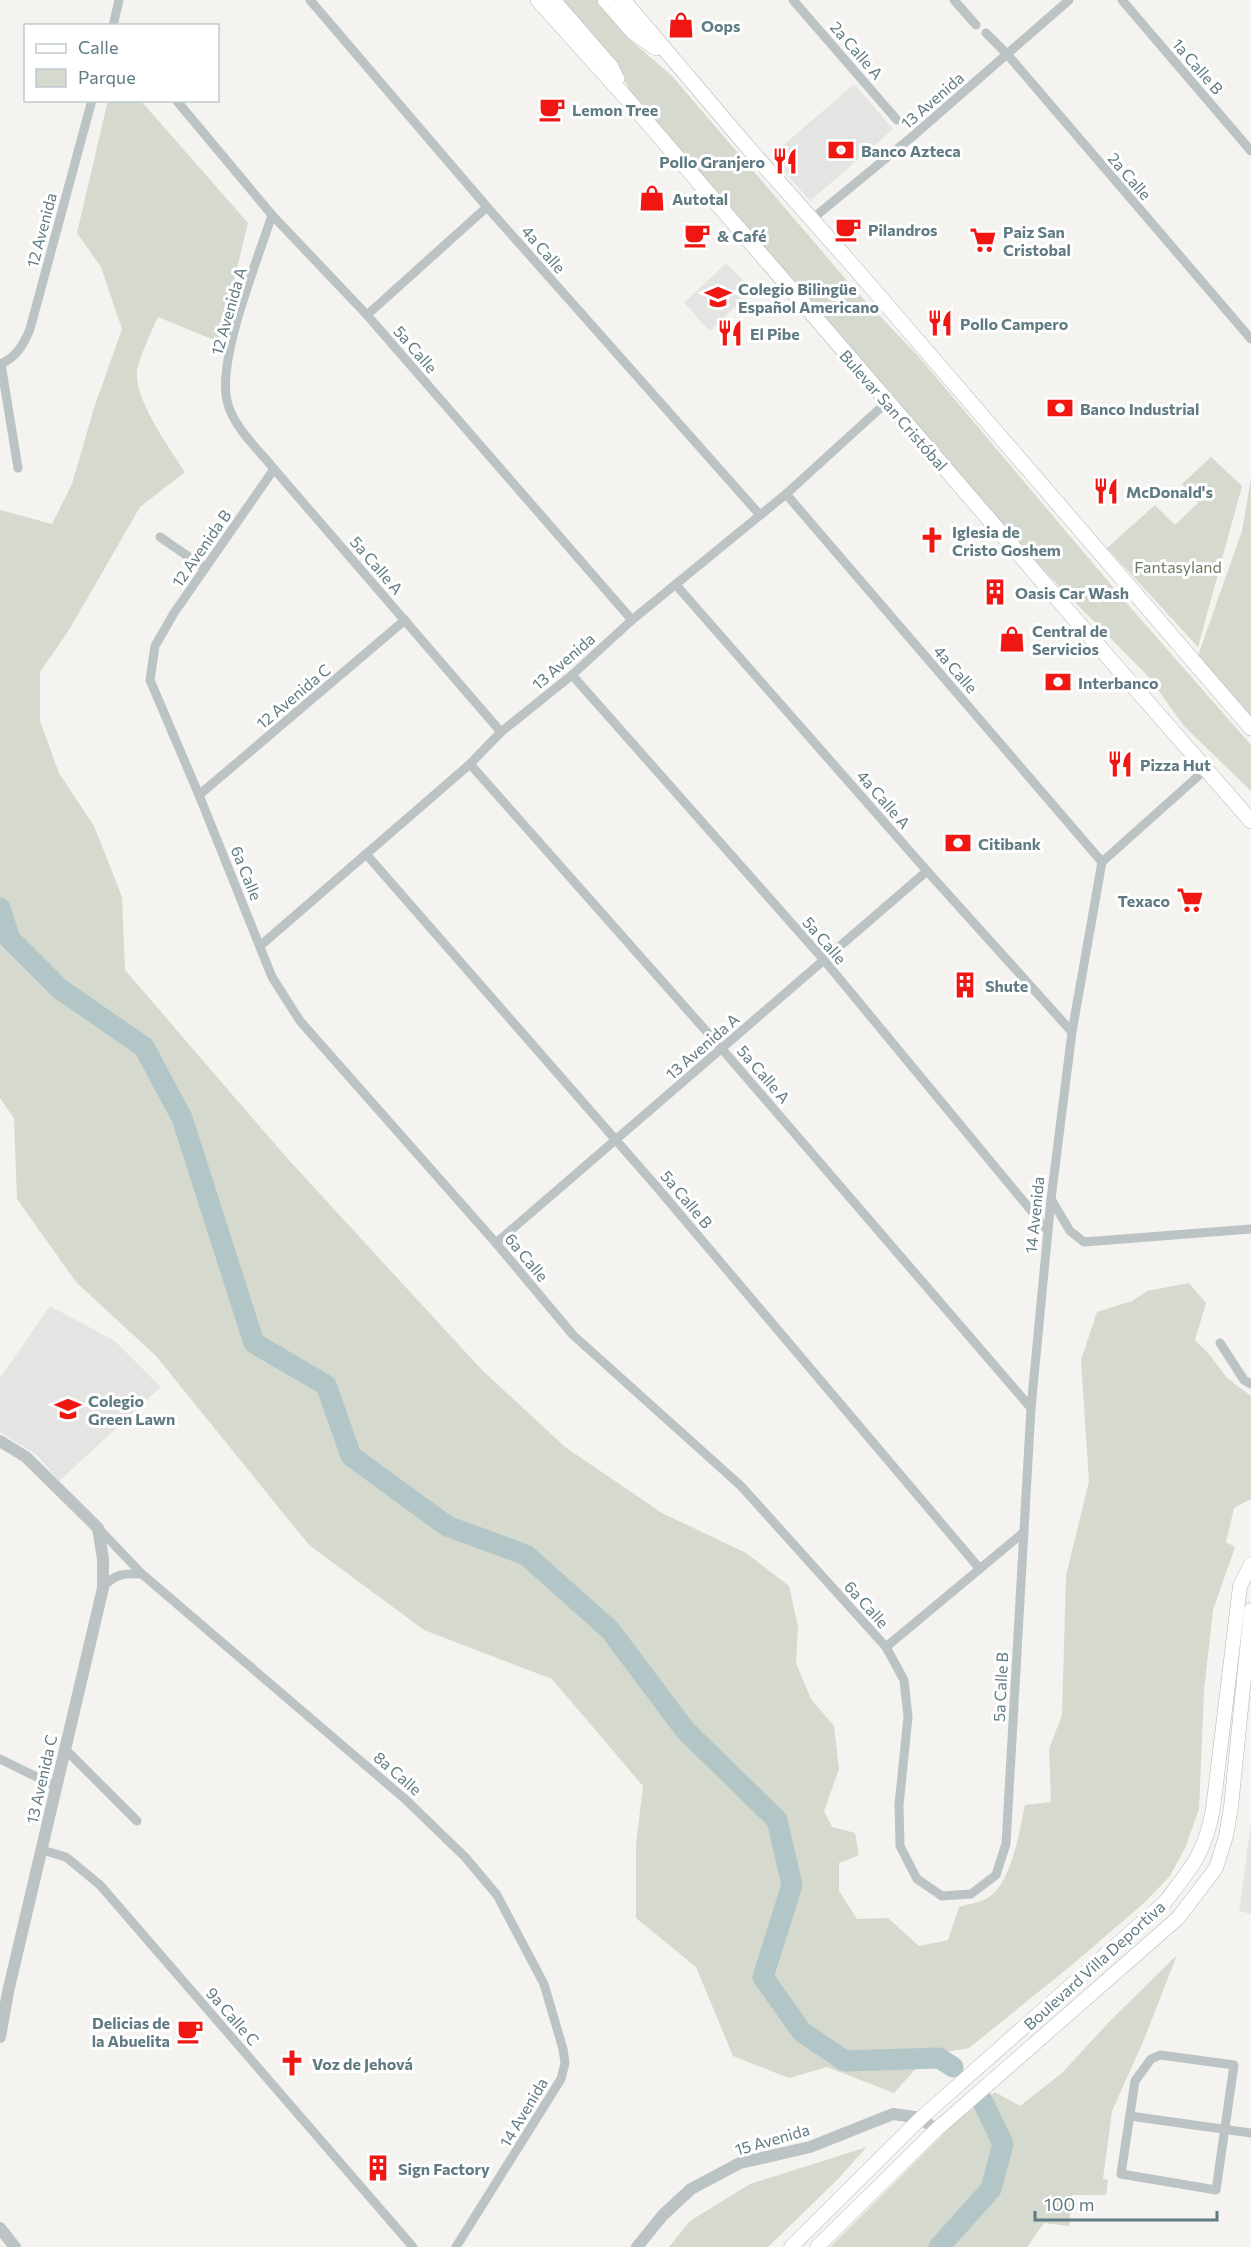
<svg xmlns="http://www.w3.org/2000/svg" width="1251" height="2247" viewBox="0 0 1251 2247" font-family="Commissioner,sans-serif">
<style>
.built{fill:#e4e5e3}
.green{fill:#d5d9ce}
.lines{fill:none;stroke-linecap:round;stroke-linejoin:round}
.river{stroke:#b3c6c7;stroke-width:21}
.secondary-casing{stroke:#aeb7ba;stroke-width:15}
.primary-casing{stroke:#afb7b9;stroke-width:16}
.minor{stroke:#bcc3c5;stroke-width:9}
.tertiary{stroke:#bcc3c5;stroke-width:12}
.secondary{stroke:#fff;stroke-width:14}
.primary{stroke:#fff;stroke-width:15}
.labels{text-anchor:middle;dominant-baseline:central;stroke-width:6;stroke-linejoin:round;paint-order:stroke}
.poi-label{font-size:16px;font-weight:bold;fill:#607b83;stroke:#fff;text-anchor:start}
.street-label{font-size:16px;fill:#607b83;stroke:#fff}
.park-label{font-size:16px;fill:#6b7a60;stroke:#fff}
</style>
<rect width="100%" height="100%" fill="#f4f3ef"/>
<g class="built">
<polygon points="854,84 893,129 810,201 771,156"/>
<polygon points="726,263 753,290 710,331 684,303"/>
<polygon points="50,1306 115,1341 161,1387 59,1481 38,1456 0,1432 0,1378"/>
<polygon points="1251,1823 1251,1914 1239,1911"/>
</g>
<g class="green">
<polygon points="557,0 597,0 634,43 672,76 855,290 918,356 1123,599 1251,745 1251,791 1184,726 1148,676 984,510 638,105 620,72"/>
<path d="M108,100L141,101L248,223L219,342L158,317C152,330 139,358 137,371C134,399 170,449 185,472L140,507L69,630L40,672V721L59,773L94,826L122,897L125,970L286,1157L481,1369L565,1447L662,1513L746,1553L789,1586L798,1627L796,1663L811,1699L834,1726L839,1769L824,1811L832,1827L855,1833L859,1855L839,1863V1891L857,1919L888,1918L919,1946L948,1940L959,1907C968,1904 978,1903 986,1899C1011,1887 1020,1829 1025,1805L1051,1802L1049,1749L1062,1715L1066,1576L1089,1481L1081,1360L1097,1312L1132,1301L1147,1291L1189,1283L1206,1303L1195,1340L1209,1354L1227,1378L1251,1396V1499L1234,1508L1226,1542L1235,1547L1213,1610L1204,1690L1199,1809L1185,1848L1170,1876L1144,1903L1073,1964L969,2048L928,2055L894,2093L827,2067L789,2078L733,2056L696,1967L636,1918V1845L643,1786L552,1679L424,1630L309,1545L156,1356L76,1282L17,1199L14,1118L0,1098V510L52,524L72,484L94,408L122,329L101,267L77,233Z"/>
<polygon points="1211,457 1242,486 1198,647 1107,548 1155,505 1175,525 1198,503 1182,484"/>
<polygon points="1251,478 1251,728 1195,664 1242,531"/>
<polygon points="1177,1955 1143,2042 1112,2111 1103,2179 1108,2180 1106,2195 1072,2195 1069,2226 1044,2223 1027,2247 830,2247 959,2119 995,2092 1020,2106 1062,2073 1109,2022"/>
<polygon points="867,2147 837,2180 768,2247 669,2247 690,2221 750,2184"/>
</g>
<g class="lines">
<g class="river">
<polyline points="0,908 10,939 60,989 144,1047 182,1118 254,1343 326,1385 351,1456 447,1526 526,1555 610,1630 685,1730 777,1820 792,1885 763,1977 802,2032 845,2061 939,2058 953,2067"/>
<polyline points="939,2247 991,2189 1003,2144 982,2100"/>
</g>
<g class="secondary-casing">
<g id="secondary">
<path d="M791,2247L921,2118L1165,1902C1192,1867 1205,1853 1213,1809L1240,1586L1251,1564"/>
<polyline points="817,2247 936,2130 1178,1918 1216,1868 1226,1836 1231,1807 1251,1610"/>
</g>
</g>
<g class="primary-casing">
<g id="primary">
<polyline points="538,0 628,100 1068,611 1251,821"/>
<polyline points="553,0 611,67 617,79"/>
<polyline points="605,0 633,32 656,48"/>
<polyline points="623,0 745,144 854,267 1251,728"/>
</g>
</g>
<g class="minor">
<polyline points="310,0 487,207 760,515"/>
<polyline points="793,0 897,120"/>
<polyline points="954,0 976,25"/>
<polyline points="1122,0 1251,151"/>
<polyline points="113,26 119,0"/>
<polyline points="986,33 1007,54 1251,339"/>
<polyline points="176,100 272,215 367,315 632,620"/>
<path d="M272,215C258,259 217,359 227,401C233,427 258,449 274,469L501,732"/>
<polyline points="812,219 913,136 1069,0"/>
<polyline points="367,315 487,207"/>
<path d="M0,364C16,358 24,344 30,329L92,100"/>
<polyline points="1,364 18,468"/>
<polyline points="274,469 174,613 155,646 150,680 199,795 272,977 300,1021 496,1243 573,1335 741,1486 886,1647 904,1680 908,1717 899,1805 900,1846 917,1879 942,1896 971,1894 996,1875 1006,1844 1031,1408 1051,1199 1072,1032 1102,862 1205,770"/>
<polyline points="786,494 1102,862"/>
<polyline points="160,537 205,568"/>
<polyline points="676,585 927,871 1072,1032"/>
<polyline points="572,675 824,960 1048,1231"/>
<polyline points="470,764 722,1049 1031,1408"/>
<polyline points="199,795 405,620"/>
<polyline points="366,854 656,1186 980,1569"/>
<polyline points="260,946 470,764 501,732 572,675 632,620 786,494 887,402"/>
<polyline points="1051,1199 1070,1231 1084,1242 1251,1229"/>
<polyline points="496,1243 927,871"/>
<polyline points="1220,1343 1244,1380 1251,1384"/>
<polyline points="98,1528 142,1574 405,1799 465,1857 497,1895 544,1984 563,2049 565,2063 561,2079 456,2247"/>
<path d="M103,1588C113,1574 125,1573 142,1574"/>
<polyline points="886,1647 1024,1532"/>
<polyline points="65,1749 137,1821"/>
<polyline points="0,1759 55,1786"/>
<polyline points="42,1850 66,1857 100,1885 413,2247"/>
<polygon points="1160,2055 1234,2065 1216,2190 1121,2174 1135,2081 1151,2059"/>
<polyline points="1130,2116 1251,2133"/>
</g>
<g class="tertiary">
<polyline points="0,1441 26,1457 98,1528 103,1559 103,1588 8,1992 0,2037"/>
<polyline points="0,2228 15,2247"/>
<polyline points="637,2247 663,2215 691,2189 740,2163 810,2147 893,2114 921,2118 936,2130"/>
</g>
<use href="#secondary" class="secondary"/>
<use href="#primary" class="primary"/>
</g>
<defs>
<g id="shop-bare" transform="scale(2.07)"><path d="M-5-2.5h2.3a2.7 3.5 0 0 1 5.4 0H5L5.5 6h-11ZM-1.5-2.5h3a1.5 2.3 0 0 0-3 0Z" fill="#f01713" stroke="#fff" stroke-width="2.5" paint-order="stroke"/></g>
<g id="cafe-bare" transform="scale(2.07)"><path d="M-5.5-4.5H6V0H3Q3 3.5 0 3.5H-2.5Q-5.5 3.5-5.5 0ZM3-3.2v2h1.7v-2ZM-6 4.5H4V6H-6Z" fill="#f01713" stroke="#fff" stroke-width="2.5" paint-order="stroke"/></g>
<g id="bank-bare" transform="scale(2.07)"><path d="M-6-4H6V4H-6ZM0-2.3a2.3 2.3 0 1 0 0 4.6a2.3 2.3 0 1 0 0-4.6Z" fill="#f01713" stroke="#fff" stroke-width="2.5" paint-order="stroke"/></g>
<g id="restaurant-bare" transform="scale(2.07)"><path d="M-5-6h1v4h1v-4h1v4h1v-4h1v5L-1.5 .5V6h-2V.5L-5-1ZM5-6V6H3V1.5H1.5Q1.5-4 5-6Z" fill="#f01713" stroke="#fff" stroke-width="2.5" paint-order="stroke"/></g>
<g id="supermarket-bare" transform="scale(2.07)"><path d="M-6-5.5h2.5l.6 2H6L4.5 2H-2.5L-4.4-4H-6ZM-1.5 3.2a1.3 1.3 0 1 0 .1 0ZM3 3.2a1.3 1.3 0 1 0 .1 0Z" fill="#f01713" stroke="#fff" stroke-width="2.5" paint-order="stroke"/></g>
<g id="school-bare" transform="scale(2.07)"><path d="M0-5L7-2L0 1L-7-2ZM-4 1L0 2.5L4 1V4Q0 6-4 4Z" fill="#f01713" stroke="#fff" stroke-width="2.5" paint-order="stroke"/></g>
<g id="church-bare" transform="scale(2.07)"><path d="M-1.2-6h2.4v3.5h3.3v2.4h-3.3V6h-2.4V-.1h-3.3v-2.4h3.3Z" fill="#f01713" stroke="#fff" stroke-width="2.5" paint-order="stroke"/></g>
<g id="building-bare" transform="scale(2.07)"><path d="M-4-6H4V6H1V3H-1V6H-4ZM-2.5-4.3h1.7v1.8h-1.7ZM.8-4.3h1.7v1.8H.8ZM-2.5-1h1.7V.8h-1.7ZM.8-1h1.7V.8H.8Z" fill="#f01713" stroke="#fff" stroke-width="2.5" paint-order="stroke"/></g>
</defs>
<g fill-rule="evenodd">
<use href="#shop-bare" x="681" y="25"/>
<use href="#cafe-bare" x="552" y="109"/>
<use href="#bank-bare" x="841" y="150"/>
<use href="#restaurant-bare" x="785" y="161"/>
<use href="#shop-bare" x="652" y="198"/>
<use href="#cafe-bare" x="848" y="229"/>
<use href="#cafe-bare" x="697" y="235"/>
<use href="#supermarket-bare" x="983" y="240"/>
<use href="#school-bare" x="718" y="297"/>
<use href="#restaurant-bare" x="940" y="323"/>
<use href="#restaurant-bare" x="730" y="333"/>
<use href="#bank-bare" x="1060" y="408"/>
<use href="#restaurant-bare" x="1106" y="491"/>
<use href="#church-bare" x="932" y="540"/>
<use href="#building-bare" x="995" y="592"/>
<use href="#shop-bare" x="1012" y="639"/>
<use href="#bank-bare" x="1058" y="682"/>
<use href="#restaurant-bare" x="1120" y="764"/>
<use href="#bank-bare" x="958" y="843"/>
<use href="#supermarket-bare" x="1190" y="900"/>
<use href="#building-bare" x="965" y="985"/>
<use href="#school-bare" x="68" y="1409"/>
<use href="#cafe-bare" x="190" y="2031"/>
<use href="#church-bare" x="292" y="2063"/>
<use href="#building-bare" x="378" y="2168"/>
</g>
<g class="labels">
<g class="poi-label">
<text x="701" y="25">Oops</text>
<text x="572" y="109">Lemon Tree</text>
<text x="861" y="150">Banco Azteca</text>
<text x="765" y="161" text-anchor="end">Pollo Granjero</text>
<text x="672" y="198">Autotal</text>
<text x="868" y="229">Pilandros</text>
<text x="1003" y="231">Paiz San<tspan x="1003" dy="18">Cristobal</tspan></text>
<text x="717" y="235">&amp; Café</text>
<text x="738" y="288">Colegio Bilingüe<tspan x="738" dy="18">Español Americano</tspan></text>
<text x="960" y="323">Pollo Campero</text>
<text x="750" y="333">El Pibe</text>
<text x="1080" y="408">Banco Industrial</text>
<text x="1126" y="491">McDonald's</text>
<text x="952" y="531">Iglesia de<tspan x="952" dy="18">Cristo Goshem</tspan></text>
<text x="1015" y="592">Oasis Car Wash</text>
<text x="1032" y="630">Central de<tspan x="1032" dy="18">Servicios</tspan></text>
<text x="1078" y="682">Interbanco</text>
<text x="1140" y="764">Pizza Hut</text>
<text x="978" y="843">Citibank</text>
<text x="1170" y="900" text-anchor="end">Texaco</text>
<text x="985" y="985">Shute</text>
<text x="88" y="1400">Colegio<tspan x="88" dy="18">Green Lawn</tspan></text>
<text x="170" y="2022" text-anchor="end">Delicias de<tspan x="170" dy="18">la Abuelita</tspan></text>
<text x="312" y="2063">Voz de Jehová</text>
<text x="398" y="2168">Sign Factory</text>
</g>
<g class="street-label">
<text transform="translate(857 50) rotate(49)">2a Calle A</text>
<text transform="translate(1198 66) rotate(49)">1a Calle B</text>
<text transform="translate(932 100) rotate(-41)">13 Avenida</text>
<text transform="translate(1130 176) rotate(49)">2a Calle</text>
<text transform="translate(41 230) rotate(-75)">12 Avenida</text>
<text transform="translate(544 249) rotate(49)">4a Calle</text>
<text transform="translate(228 311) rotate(-74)">12 Avenida A</text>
<text transform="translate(416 349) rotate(49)">5a Calle</text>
<text transform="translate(894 410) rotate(49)">Bulevar San Cristóbal</text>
<text transform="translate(201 548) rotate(-55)">12 Avenida B</text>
<text transform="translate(377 565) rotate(49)">5a Calle A</text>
<text transform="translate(563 661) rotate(-41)">13 Avenida</text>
<text transform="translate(956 669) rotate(49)">4a Calle</text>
<text transform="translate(293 696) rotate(-40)">12 Avenida C</text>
<text transform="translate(884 799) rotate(49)">4a Calle A</text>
<text transform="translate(247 873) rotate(68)">6a Calle</text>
<text transform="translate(825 940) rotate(49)">5a Calle</text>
<text transform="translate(702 1046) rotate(-41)">13 Avenida A</text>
<text transform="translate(764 1074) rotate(49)">5a Calle A</text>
<text transform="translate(687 1199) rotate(50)">5a Calle B</text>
<text transform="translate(1034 1215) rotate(-84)">14 Avenida</text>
<text transform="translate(527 1257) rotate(50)">6a Calle</text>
<text transform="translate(867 1604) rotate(48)">6a Calle</text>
<text transform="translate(1000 1687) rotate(-87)">5a Calle B</text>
<text transform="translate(398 1773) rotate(41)">8a Calle</text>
<text transform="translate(41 1779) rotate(-77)">13 Avenida C</text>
<text transform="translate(1094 1965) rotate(-42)">Boulevard Villa Deportiva</text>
<text transform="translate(233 2016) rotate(49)">9a Calle C</text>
<text transform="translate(523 2112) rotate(-59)">14 Avenida</text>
<text transform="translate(772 2139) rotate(-16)">15 Avenida</text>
</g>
<g class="park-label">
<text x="1178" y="566">Fantasyland</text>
</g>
</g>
<rect x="24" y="24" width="195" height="78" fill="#ffffff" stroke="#bfcacd" stroke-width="1.5"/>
<rect x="36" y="44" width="30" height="9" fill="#ffffff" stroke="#bfcacd" stroke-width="1.5"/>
<text x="78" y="54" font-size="18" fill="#607b83">Calle</text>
<rect x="36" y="69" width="30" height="18" fill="#d5d9ce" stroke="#bfcacd" stroke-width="1.5"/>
<text x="78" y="84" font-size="18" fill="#607b83">Parque</text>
<path d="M1035 2211v9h182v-9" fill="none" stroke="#607b83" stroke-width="3"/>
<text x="1044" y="2211" font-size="18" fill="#607b83" stroke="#ffffff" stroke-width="4.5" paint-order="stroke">100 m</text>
</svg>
